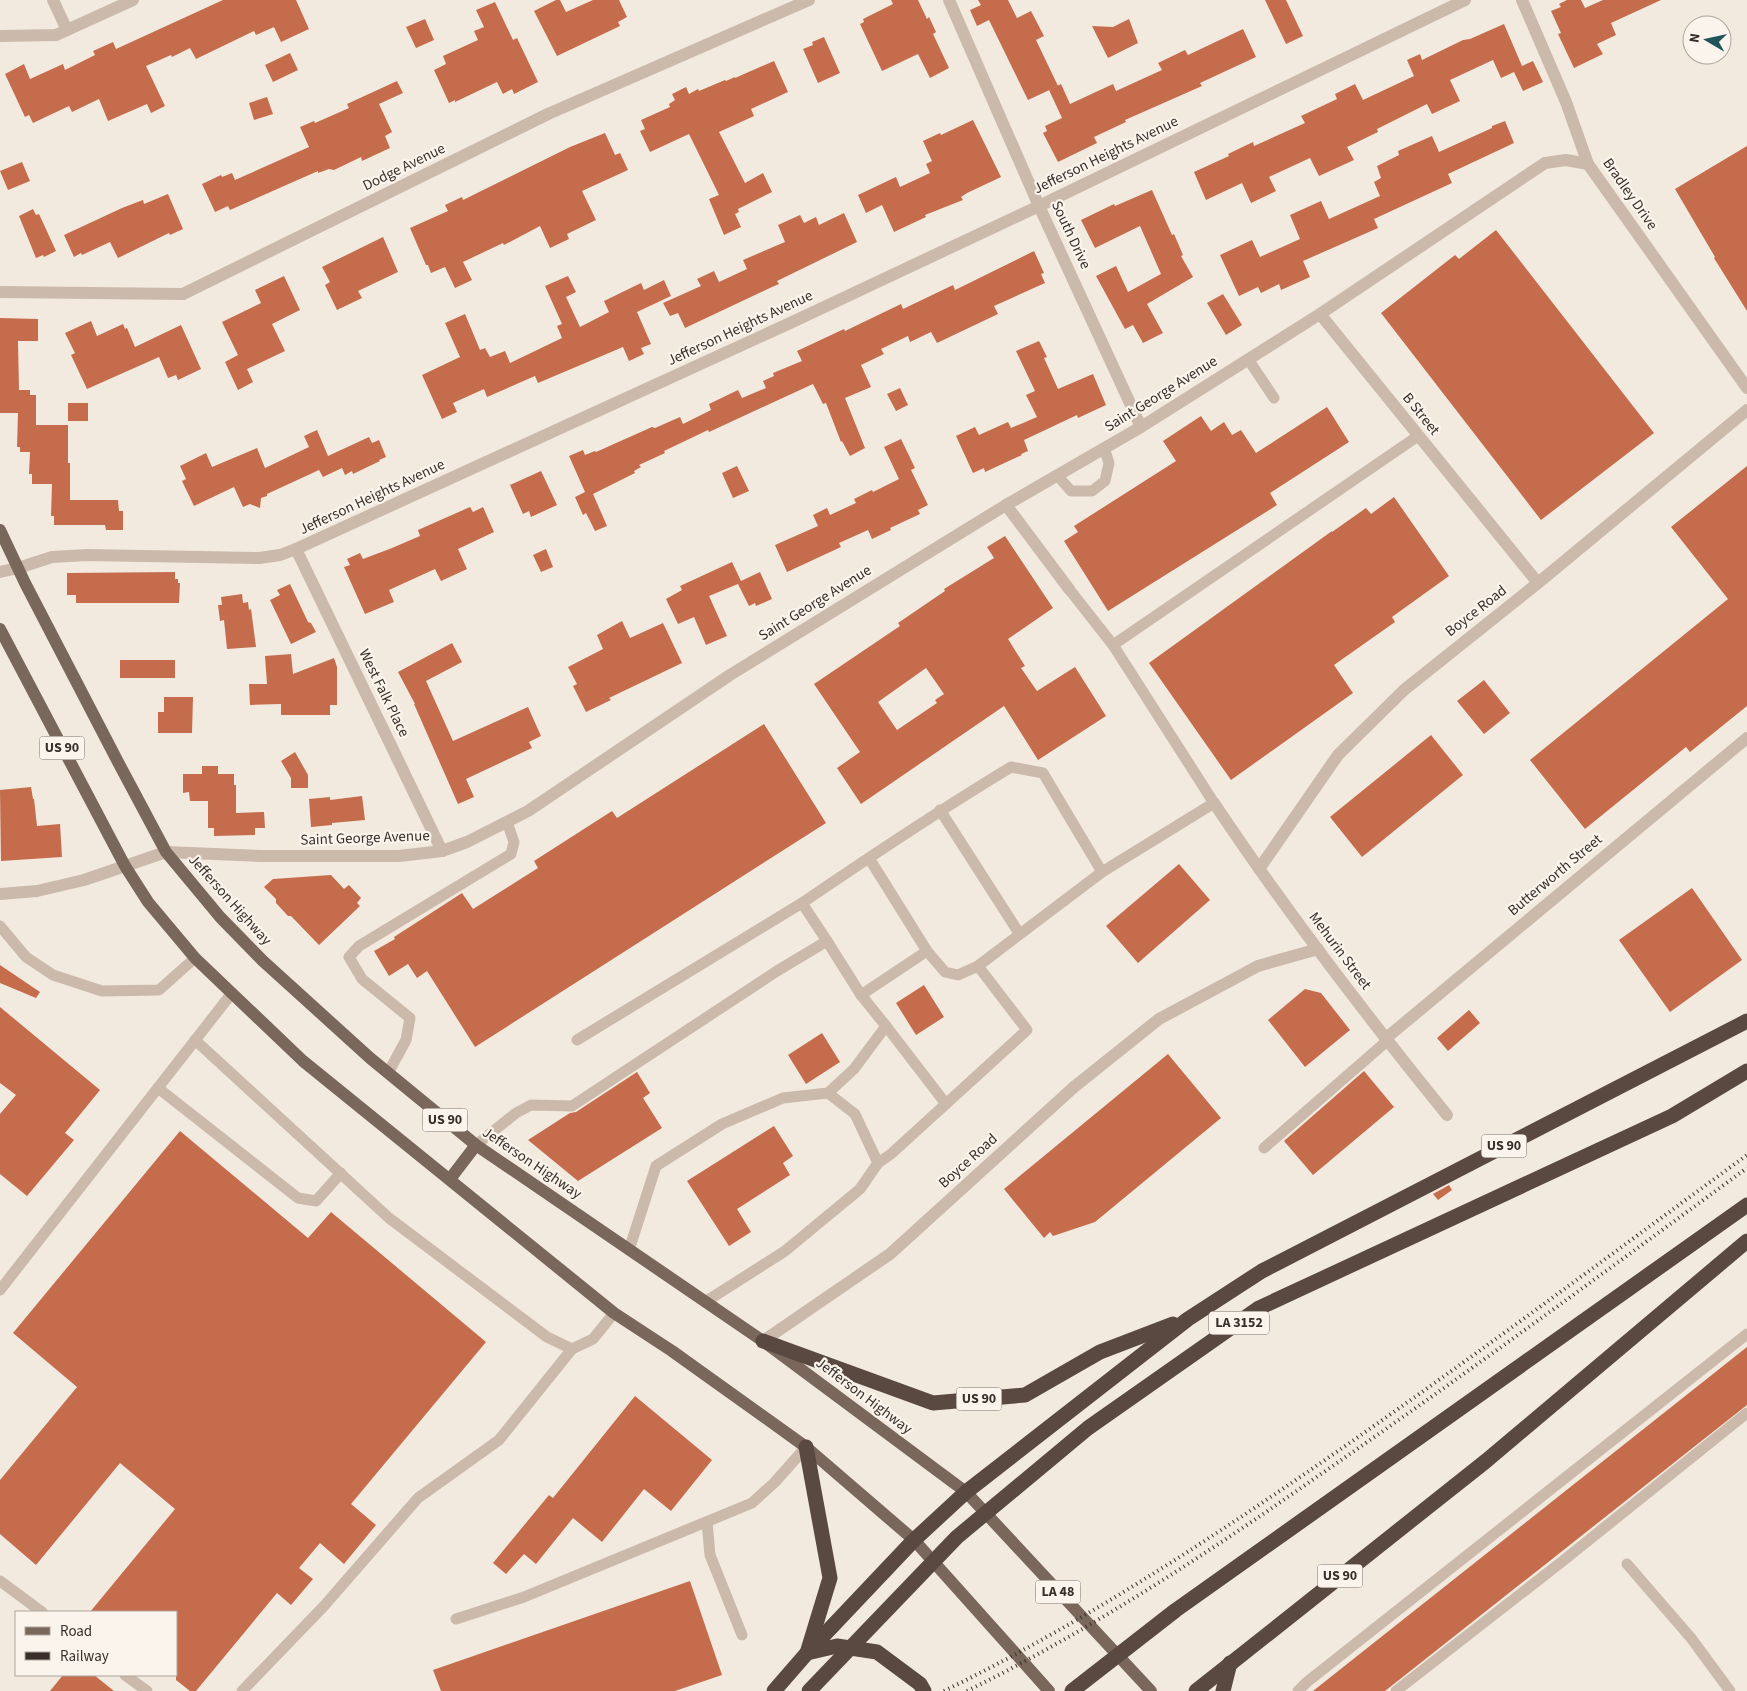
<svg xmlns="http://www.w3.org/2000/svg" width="1747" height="1691" viewBox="0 0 1747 1691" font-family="'Source Sans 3',sans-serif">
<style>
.building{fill:#c46c4c;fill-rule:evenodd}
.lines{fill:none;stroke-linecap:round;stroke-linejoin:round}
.lane{stroke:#cbbaab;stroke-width:11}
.street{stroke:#cbbaab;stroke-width:12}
.primary{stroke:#7a675c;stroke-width:12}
.highway{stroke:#594941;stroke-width:15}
.rail{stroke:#392f2a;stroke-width:4;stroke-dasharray:1 4;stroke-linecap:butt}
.labels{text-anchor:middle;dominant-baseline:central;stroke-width:4.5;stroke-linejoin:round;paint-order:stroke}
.shield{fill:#faf4ec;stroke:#736a64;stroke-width:1}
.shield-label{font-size:14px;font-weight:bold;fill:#392f2a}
.street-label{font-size:15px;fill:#392f2a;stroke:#faf4ec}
</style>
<rect width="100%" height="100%" fill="#f3eadf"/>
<g class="building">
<polygon points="223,0 296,0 309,29 281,42 274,27 256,35 254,31 196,59 190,48 172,57 171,55 146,66 165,106 151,113 147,104 108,121 99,99 72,112 69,106 33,123 29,115 25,117 5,74 24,64 30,79 63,64 65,70 95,55 93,51 113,42 116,49"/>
<polygon points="556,0 560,0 566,12 593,0 619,0 627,17 618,22 620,26 557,56 534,11"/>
<polygon points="891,0 918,0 927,19 929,17 936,32 933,34 949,68 930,78 918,54 882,71 860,24 864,22 863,19 893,4"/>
<polygon points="978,0 1008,0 1017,18 1031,11 1044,36 1036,40 1058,86 1028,100 989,20 977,26 970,10 981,5"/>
<polygon points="1265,0 1286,0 1303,36 1286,44"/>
<polygon points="1567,0 1581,0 1585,8 1603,0 1661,0 1611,23 1616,35 1597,44 1603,54 1574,68 1558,34 1561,33 1551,11 1561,7 1559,4"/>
<polygon points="495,2 513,40 517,38 538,82 514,94 512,89 503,94 497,82 455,102 455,100 449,103 434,70 446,64 443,56 478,40 474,31 484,27 476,10"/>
<polygon points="425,19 434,40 416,48 406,27"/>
<polygon points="1129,19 1138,43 1108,58 1092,26 1113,27"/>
<polygon points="1504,24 1522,66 1533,61 1543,82 1523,91 1514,72 1501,78 1493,60 1450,80 1460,101 1432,114 1427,104 1377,129 1378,132 1347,147 1354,160 1319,176 1310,158 1269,177 1276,191 1251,203 1242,183 1206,200 1194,172 1229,156 1228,154 1253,142 1254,146 1305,123 1301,116 1337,99 1335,94 1355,84 1363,100 1414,76 1407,60 1420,54 1422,60 1463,40 1470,39"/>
<polygon points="1243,29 1256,57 1200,83 1202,86 1125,120 1126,122 1094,137 1097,143 1058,162 1043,133 1047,131 1045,126 1062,118 1049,90 1061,84 1070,104 1113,84 1116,91 1162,70 1158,63 1185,50 1188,55"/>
<polygon points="824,37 840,73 818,83 803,49 813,45 812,42"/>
<polygon points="290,53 298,70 273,82 265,65"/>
<polygon points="774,61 788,92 751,109 754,116 719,132 745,183 763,173 772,192 738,209 739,212 735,214 741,227 724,235 709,199 719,195 689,134 650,152 640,131 645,129 641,120 670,107 669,104 675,100 672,94 686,87 689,94 698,89 699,91 725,80 726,81 735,77 735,78"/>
<polygon points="397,81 403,93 379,104 392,132 385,136 390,148 362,161 361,157 334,170 329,169 318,173 318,171 230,210 228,206 215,212 202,184 221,175 222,177 232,173 235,180 309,147 300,127 314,121 315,123 349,108 347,104"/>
<polygon points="267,97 273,114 254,120 249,103"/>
<polygon points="973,120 1001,177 967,193 961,197 963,200 925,215 926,217 894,232 882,205 866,213 858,195 896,177 900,187 930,173 926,164 932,161 923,141 940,133 941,135"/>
<polygon points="1505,121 1514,143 1448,174 1452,183 1374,219 1378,228 1303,261 1310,277 1281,290 1279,284 1261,293 1258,287 1239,296 1220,255 1252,240 1260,257 1300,239 1290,215 1321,201 1329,219 1380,196 1374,182 1381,178 1377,166 1399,155 1398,151 1432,136 1439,152 1492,128 1492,126"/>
<polygon points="605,133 615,155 620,153 628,170 582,191 596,220 567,234 569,239 550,248 540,226 504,245 503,243 463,262 472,280 455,288 445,267 431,273 428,265 426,265 410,228 448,211 445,205 462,197 463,200 570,147"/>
<polygon points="1747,146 1747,311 1714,258 1715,257 1675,189"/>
<polygon points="22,162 30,181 8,190 0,171"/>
<polygon points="1152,190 1172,235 1174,234 1183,255 1181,256 1193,277 1147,304 1163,333 1143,343 1133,325 1125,329 1096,276 1116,266 1128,292 1161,274 1140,226 1095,248 1081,220 1114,204 1115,206"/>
<polygon points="168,194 183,229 170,235 169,233 118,258 110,242 82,255 81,253 74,257 64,235 122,208 143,200 144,204"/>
<polygon points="33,209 36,215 39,214 56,251 44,257 43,255 36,258 19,216"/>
<polygon points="844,213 857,242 777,281 779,284 772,287 685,328 678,313 670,316 663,303 701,286 697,279 714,271 719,282 747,269 743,260 785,242 778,225 800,215 804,223 816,217 819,225"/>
<polygon points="1496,230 1654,433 1541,520 1381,313 1455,255 1459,259"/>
<polygon points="383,237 398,272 358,291 362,298 337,310 325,285 330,282 322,267"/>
<polygon points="1034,251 1044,273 1041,274 1045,283 994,306 998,314 937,343 931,332 910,342 908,336 881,349 884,354 861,365 871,387 845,398 865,448 850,456 842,441 841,442 826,403 823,404 813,384 709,432 708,430 664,451 665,453 639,465 641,467 634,471 635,473 593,494 607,526 595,531 586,513 583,515 575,497 585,492 569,456 583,450 585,455 595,451 596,452 652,427 655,428 680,417 683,424 711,410 709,404 738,390 742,398 766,388 763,381 774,376 773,373 802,361 797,351 844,329 845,331 901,304 903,309 953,285 955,290"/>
<polygon points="284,276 300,310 272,324 285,351 247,369 253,382 238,390 225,362 238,355 222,322 261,303 255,290"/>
<polygon points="568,276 576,292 566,297 580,327 609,312 604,301 641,283 644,290 664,280 671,296 637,312 651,344 641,348 644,354 629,361 623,347 538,383 535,376 487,397 484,389 453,403 457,412 442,419 422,375 460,357 445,323 465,314 480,350 485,348 490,357 505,351 510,363 562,338 557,326 562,324 545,286"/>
<polygon points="1223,294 1242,325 1226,335 1207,303"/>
<polygon points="0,318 38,319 38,341 18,341 19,390 30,390 30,395 36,395 36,425 68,425 68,463 70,463 70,500 118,500 119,511 123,511 123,530 106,530 105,525 54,525 54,516 51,516 52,484 32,484 32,474 29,474 30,452 20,452 20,447 17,447 18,413 0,413"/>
<polygon points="91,321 97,336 123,324 125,329 127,328 135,347 181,325 201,369 178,380 176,375 168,378 159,357 87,389 71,355 75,353 65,333"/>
<polygon points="1039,341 1047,357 1044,358 1058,389 1093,374 1106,405 1078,418 1077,415 1024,440 1028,451 1021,454 1022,455 985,472 984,468 973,473 956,436 975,427 979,435 1008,422 1011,428 1037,417 1026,395 1035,391 1016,351"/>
<polygon points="900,388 908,405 896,411 887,394"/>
<rect x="68" y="403" width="20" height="18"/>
<polygon points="1327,407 1349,442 1270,493 1277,505 1108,611 1064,541 1078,532 1074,526 1176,461 1163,441 1201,416 1211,431 1224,422 1232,435 1241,430 1256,453"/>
<polygon points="317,430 328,456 369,437 372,443 379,440 386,457 379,460 380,461 353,474 352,471 345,475 342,468 323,477 319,470 267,494 267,496 261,498 260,508 250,504 243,507 234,487 194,506 182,481 186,479 180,466 206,453 212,467 257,448 265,468 309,447 304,436"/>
<polygon points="901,439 915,468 911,470 928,505 918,510 920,514 890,528 891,530 872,539 868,530 839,543 841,547 787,572 775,545 818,526 813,515 827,508 830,515 856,503 854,499 872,490 873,492 899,479 884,447"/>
<polygon points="737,466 749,491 733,498 722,473"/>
<polygon points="1747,466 1747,706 1690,752 1686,747 1585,829 1530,760 1728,599 1671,527"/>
<polygon points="541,471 557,505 531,517 529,511 523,514 510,485"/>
<polygon points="1394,497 1449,576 1392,617 1395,622 1334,665 1353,693 1231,780 1149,663 1332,531 1332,532 1366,508 1371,514"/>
<polygon points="470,507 473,512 483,507 494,532 458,549 467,569 441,581 435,569 389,590 394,602 365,614 344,567 350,565 347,559 360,553 363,559 392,548 420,536 418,530"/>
<path d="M1005,536L1053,608L1008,639L1025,666L1021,668L1037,691L1075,667L1106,716L1038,760L1004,706L861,804L837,768L860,752L814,684L900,626L898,623L945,591L944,589L994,558L987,547ZM926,668L944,694L935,700L937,703L897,730L878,702Z"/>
<polygon points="546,549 553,567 541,572 533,555"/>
<polygon points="732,562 741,581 760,572 772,599 756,606 755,603 749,606 738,584 709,596 727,636 706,645 694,617 678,624 666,599 682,590 680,586"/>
<polygon points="175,572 175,579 178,579 178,583 180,583 179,603 76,603 76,595 67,595 67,573"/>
<polygon points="290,584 308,622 311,623 316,632 291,644 270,600 280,595 277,590"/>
<polygon points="242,594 243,603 248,602 249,610 251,609 256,647 227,649 224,620 220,621 218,605 222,605 221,597"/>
<polygon points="622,621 630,638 663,623 682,663 609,698 611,700 586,712 573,686 577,684 568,667 603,649 597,635"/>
<polygon points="452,643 462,662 426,681 453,741 528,707 541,736 529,742 532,748 466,779 474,797 458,804 414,704 415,704 398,672"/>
<polygon points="291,654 293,674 334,658 337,667 337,705 330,705 330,715 281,715 281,704 250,705 249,684 267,684 265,656"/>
<rect x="120" y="660" width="55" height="18"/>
<polygon points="1484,680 1510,713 1484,734 1457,701"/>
<polygon points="164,697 193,697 192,733 158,733 158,712 164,712"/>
<polygon points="764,724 826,823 475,1047 427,971 417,978 408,964 389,976 374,951 395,939 394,937 462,893 473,909 538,868 534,861 612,811 617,818"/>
<polygon points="1431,735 1463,775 1362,857 1330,817"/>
<polygon points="295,752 308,775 308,788 291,788 291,778 281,761"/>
<polygon points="202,766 218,766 218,774 234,774 234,785 236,785 236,813 264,812 265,828 255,828 255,835 214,836 214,828 208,828 208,801 190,801 189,792 183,793 183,774 202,774"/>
<polygon points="31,787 33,799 34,799 37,826 60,824 62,857 1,861 0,790"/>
<polygon points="362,796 365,820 332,823 332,825 311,827 309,799 330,797 330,800"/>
<polygon points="1179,864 1210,900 1138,963 1106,926"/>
<polygon points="331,875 344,889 349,885 361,898 357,903 360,906 319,945 291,916 288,916 276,903 276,899 264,887 273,879"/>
<polygon points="1692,888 1742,960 1670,1012 1619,940"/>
<polygon points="0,965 40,992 36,998 0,983"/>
<polygon points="924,985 944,1017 916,1035 896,1003"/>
<polygon points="1305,989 1321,993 1350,1030 1305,1067 1268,1020"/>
<polygon points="0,1007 100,1090 65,1133 74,1140 27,1196 0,1174 0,1114 16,1095 0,1083"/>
<polygon points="1469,1010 1480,1023 1448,1051 1437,1038"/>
<polygon points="822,1033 840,1062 806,1084 788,1055"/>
<polygon points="1168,1054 1221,1118 1095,1222 1053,1236 1050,1232 1044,1238 1004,1189"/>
<polygon points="1364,1071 1394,1107 1313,1175 1284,1141"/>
<polygon points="637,1072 650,1093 643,1098 662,1128 578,1181 528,1140 570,1113 576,1112"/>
<polygon points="774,1126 793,1156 783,1163 790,1175 737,1209 751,1232 729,1246 687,1181"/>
<polygon points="180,1131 308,1238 331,1212 486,1342 351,1504 376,1525 344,1564 320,1543 299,1568 313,1579 291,1605 277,1593 196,1691 190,1691 176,1680 176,1612 90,1612 175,1509 120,1463 36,1565 0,1534 0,1480 77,1387 13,1333"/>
<polygon points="1449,1185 1452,1190 1438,1200 1433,1194"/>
<polygon points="1747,1347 1747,1405 1385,1691 1313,1691"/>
<polygon points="635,1396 712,1460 671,1511 644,1489 602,1542 573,1518 536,1564 524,1554 506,1574 493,1563 549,1495 553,1498"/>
<polygon points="690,1581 722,1675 675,1691 441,1691 433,1670"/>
<polygon points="63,1675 94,1675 114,1691 50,1691"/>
</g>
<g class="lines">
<g class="lane">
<polyline points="1248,359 1274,398"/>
<polyline points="1057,475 1071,491 1092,491 1105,481 1109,463 1104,448"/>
<polyline points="1069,589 1113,645 1418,436"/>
<polyline points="940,810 1019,933"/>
<polyline points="1102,872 1214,803 1113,645"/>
<path d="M802,903C871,856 940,810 1011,767L1043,773L1102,872L978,966L958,975L945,972L927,951L869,858"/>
<polyline points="0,926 26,957 53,975 102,991 159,990 195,958"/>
<polyline points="827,941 861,995 927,951"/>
<polyline points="861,995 886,1026"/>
<polyline points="195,1040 389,1218 547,1337 572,1349 593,1339 614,1313"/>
<polyline points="388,1073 406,1040 410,1018 362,979 349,957 359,946 511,854 514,842 507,822"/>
<polyline points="158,1088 298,1198 316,1201 341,1173"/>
<polyline points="476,1145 516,1113 531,1105 572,1106 777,971 827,941 802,903 577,1040"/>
<polyline points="1264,1148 1387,1041"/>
<polyline points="878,1163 891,1154 1027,1030 978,966"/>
<polyline points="629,1250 656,1166 722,1124 783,1098 828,1093 854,1069 886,1026 946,1104"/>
<polyline points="0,1290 232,993"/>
<polyline points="705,1302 785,1251 860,1189 878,1163 855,1114 828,1093"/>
<polyline points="707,1522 710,1555 742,1635"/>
<polyline points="1627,1564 1691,1638 1730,1691"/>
<polyline points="0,1581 42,1612"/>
<polyline points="456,1619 524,1597 752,1503 775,1482 806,1447"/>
<polyline points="125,1675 147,1691"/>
<polyline points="242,1691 324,1606 418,1498 499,1440 572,1349"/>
<polyline points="1298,1691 1307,1682 1747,1334"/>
<polyline points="1396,1691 1564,1560 1747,1413"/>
</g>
<g class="street">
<polyline points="53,0 67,30"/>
<polyline points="949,0 1039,206 1141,427"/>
<polyline points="1522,0 1566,102 1588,164 1747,388"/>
<polyline points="0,36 56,35 133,0"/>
<polyline points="0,292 183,294 548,114 809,0"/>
<polyline points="1320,314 1538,583"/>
<polyline points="1006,505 1069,589"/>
<polyline points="296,549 442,851"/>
<polyline points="0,572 18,568 52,557 87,555 259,558 280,555 296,549 788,324 1039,206 1465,0"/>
<path d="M1214,803C1286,911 1365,1014 1447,1115"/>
<polyline points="1259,869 1338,755 1404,690 1538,583 1747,410"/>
<polyline points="0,894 37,891 84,880 166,852 261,856 399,856 442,851 467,842 528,811 730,675 1006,505 1141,427 1320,314 1545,163 1566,160 1588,164"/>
<polyline points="1385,1039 1747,738"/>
<polyline points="763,1341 890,1254 1074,1087 1159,1019 1258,966 1318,949"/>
</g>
<g class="primary">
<polyline points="0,530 25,583 118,762 166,852 220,917 263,961 370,1058 476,1145 763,1341 966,1492 1151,1691"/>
<polyline points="0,629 125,866 148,902 195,958 303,1061 614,1313 672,1351 806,1447 914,1540 1049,1691"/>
<polyline points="450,1179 476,1145"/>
</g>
<g class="highway">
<polyline points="763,1341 933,1403 1025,1395 1100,1352 1173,1324"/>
<polyline points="806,1447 830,1578 808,1650"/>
<polyline points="807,1653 837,1646 877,1652 920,1684 924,1691"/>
<polyline points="774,1691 807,1653 914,1540 966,1492 1188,1319 1262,1271 1747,1021"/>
<polyline points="809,1691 957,1537 1088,1428 1259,1308 1672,1116 1747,1071"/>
<polyline points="1072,1691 1176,1610 1747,1205"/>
<polyline points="1196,1691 1486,1461 1747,1241"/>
<polyline points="1223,1691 1230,1663"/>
</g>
<g class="rail">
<path d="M944,1691C1077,1626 1200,1546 1322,1462C1466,1363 1606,1258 1747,1155"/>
<path d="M967,1691C1091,1630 1208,1553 1321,1474C1465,1375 1606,1271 1747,1168"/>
</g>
</g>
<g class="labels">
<g class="shield">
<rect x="39.5" y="736.5" width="45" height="23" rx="4"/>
<rect x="422.5" y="1108.5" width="45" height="23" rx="4"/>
<rect x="1481.5" y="1134.5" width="45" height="23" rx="4"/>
<rect x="1209" y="1311.5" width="60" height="23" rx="4"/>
<rect x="956.5" y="1387.5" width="45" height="23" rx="4"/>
<rect x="1317.5" y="1564.5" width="45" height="23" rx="4"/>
<rect x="1035.5" y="1580.5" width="45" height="23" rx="4"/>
</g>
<g class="shield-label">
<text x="62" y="748">US 90</text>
<text x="445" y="1120">US 90</text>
<text x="1504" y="1146">US 90</text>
<text x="1239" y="1323">LA 3152</text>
<text x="979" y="1399">US 90</text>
<text x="1340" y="1576">US 90</text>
<text x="1058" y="1592">LA 48</text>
</g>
<g class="street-label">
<text transform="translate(1106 155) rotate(-26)">Jefferson Heights Avenue</text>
<text transform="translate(404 167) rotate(-26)">Dodge Avenue</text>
<text transform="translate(1630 194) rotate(55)">Bradley Drive</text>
<text transform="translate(1071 235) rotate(65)">South Drive</text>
<text transform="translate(740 328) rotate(-25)">Jefferson Heights Avenue</text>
<text transform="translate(1161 394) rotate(-32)">Saint George Avenue</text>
<text transform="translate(1421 414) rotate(51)">B Street</text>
<text transform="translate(372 497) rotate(-25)">Jefferson Heights Avenue</text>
<text transform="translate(815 603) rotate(-32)">Saint George Avenue</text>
<text transform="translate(1476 611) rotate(-38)">Boyce Road</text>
<text transform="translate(384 693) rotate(64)">West Falk Place</text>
<text transform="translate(365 838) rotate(-2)">Saint George Avenue</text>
<text transform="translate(1555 875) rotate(-40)">Butterworth Street</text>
<text transform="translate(230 900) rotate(48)">Jefferson Highway</text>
<text transform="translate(1340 951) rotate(53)">Mehurin Street</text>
<text transform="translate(968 1161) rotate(-42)">Boyce Road</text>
<text transform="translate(532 1163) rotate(34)">Jefferson Highway</text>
<text transform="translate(864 1396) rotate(37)">Jefferson Highway</text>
</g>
</g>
<rect x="15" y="1611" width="162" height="65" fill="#faf4ec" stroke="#ada59e"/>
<rect x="25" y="1627" width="25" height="8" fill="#7a675c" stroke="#ada59e"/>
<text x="60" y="1636" font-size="15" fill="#392f2a">Road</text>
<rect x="25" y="1652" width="25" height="8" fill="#392f2a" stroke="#ada59e"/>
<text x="60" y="1661" font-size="15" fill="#392f2a">Railway</text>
<g transform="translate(1707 40) rotate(279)"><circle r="24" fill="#faf4ec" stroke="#ada59e"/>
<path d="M0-4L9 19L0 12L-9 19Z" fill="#20545a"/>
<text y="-8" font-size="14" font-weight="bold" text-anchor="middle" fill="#392f2a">N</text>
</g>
</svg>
